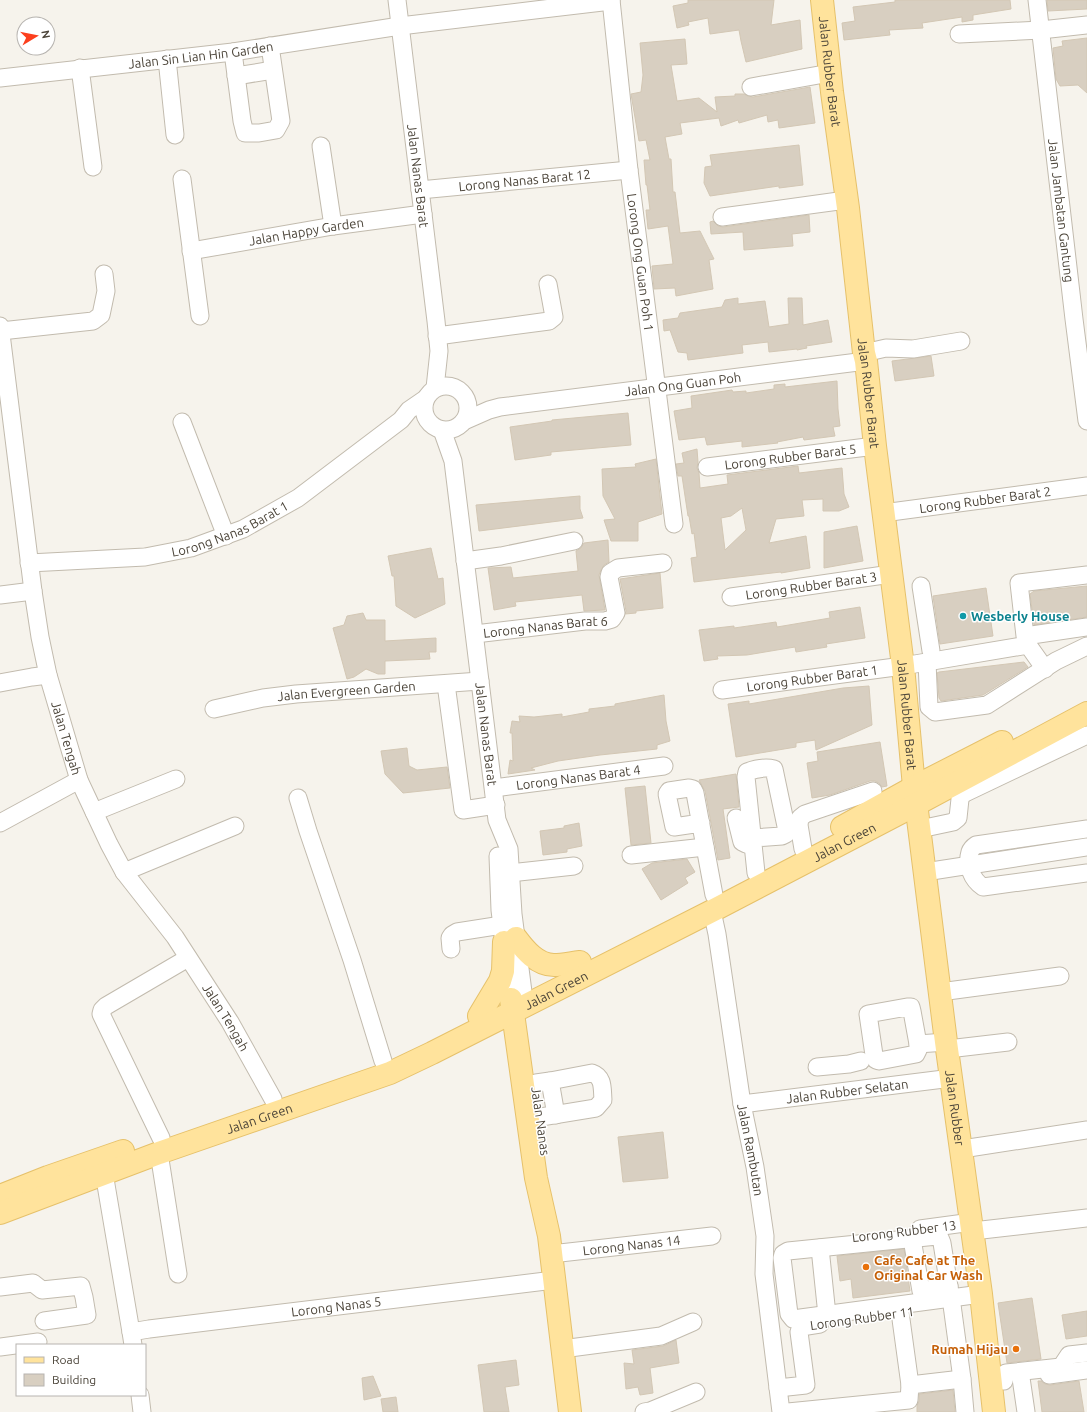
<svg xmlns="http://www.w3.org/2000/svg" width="1087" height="1412" viewBox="0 0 1087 1412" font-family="Ubuntu,sans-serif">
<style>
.building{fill:#d8cfc1;stroke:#d3c7b4;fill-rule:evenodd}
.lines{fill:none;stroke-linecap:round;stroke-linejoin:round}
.minor-casing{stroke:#c2bbae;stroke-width:19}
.major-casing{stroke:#e6c16a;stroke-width:24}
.minor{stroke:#fff;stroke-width:17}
.major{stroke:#ffe39c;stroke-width:22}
.culture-dot{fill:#0f9aa8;stroke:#fff;stroke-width:1.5}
.food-dot{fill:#e8710a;stroke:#fff;stroke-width:1.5}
.labels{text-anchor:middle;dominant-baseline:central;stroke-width:3;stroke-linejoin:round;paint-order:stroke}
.street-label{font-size:13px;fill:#4b4439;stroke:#fff}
.culture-label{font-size:13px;font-weight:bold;fill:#0d838f;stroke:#fff;text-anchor:start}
.food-label{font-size:13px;font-weight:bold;fill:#c56008;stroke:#fff;text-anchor:start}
</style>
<rect width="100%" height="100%" fill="#f6f3ec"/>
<g class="building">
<polygon points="688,0 774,0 771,25 800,20 802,49 746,62 741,41 739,30 710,34 708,18 688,22 689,25 677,28 673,6 688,3"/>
<polygon points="895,0 1010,0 1011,9 973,15 973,20 962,22 962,17 922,23 923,28 889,30 890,35 844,40 842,23 855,21 853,7 895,2"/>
<polygon points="1047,0 1087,0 1087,9 1048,11"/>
<polygon points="1087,38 1087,93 1078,85 1060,86 1056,79 1053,48 1063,46 1062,41"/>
<polygon points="685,39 687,64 671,65 677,101 699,98 717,112 715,97 735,96 735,94 744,94 748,96 753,97 810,87 815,123 779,128 778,120 768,122 767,115 739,123 738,120 721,126 719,118 680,123 682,134 665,137 669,159 671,159 673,192 675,192 680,233 700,231 714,259 709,260 713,289 676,296 675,288 654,289 652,266 673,264 668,226 648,229 646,210 650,210 647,185 646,185 644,160 650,160 646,140 639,141 631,94 641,92 643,75 640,43"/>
<polygon points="799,145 803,185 779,188 779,186 710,196 704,183 705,167 712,166 710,155"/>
<polygon points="809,215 810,232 792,234 793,246 744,250 743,232 711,234 710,222 713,221 718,226 723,227"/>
<polygon points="738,298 738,304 765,301 769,327 789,324 788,298 802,298 803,325 828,320 832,342 806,346 807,348 797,350 797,349 769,352 768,342 742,345 743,353 688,360 687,353 678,352 670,330 664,331 663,320 678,318 680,313 722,307 725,300"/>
<polygon points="931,356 934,376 895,381 892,361"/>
<polygon points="837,381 838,409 840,426 833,427 835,436 804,440 803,437 777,442 778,443 742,447 742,441 707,445 705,437 679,440 674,411 692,408 691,396 732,390 733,392 746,391 746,393 774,389 774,385 785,384 785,387"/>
<polygon points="628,413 631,445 551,452 551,455 515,460 510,427 552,421 552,420"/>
<path d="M697,449L698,462L697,468L699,473L700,488L728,484L727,475L798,466L799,473L842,468L844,494L849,507L839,511H823V499L802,500L804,516L776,519L769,543L806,536L810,568L781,573V572L694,582L691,558L697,557L694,533L692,534L689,516H688L682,476H678L676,464L684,463L682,453ZM742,508L746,530L725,550L721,518L731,516Z"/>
<polygon points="656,459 662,514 638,522 638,541 611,541 604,520 615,519 603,496 602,469 636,467 635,464"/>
<polygon points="580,496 580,509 583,518 479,531 476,505"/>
<polygon points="857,526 863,561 824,568 824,532"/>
<polygon points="608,540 609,562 604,565 601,570 599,575 605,610 584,611 582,595 515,602 516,606 494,610 488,568 511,567 513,578 578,571 576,551 581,548 584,543"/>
<polygon points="431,548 438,579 443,578 445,604 415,618 396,606 394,576 392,576 388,556"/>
<polygon points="660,573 663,608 636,611 636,613 625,614 626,611 620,579"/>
<polygon points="1087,586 1087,617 1034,625 1030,594 1034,591"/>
<polygon points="986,588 993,636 940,644 933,596"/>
<polygon points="860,607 865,638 826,644 827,647 796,652 795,647 747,655 717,656 718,659 704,661 699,630 734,626 734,628 776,622 777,627 830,618 829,612"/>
<polygon points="363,613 366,620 385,620 385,641 436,638 436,652 429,652 430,659 385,661 385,674 378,674 366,669 354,677 347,679 333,628 344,625 347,616"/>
<polygon points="1024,662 1028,667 983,695 941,701 939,698 937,673 939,672"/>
<polygon points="869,686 872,725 816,750 815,740 796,743 796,747 736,757 728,704 749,701 749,704 843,688"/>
<polygon points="664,695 666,721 670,741 657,745 657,749 600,755 558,761 531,768 535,770 508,774 510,760 513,761 512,733 510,733 512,721 520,722 519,716 534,717 562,714 562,717 589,712 589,709 615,706 615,704"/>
<polygon points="880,742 887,786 882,787 879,783 875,781 870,781 830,795 812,798 807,763 818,761 817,752"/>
<polygon points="407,748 409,766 417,770 447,767 450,788 403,793 385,774 381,751"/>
<polygon points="736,774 739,807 723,809 730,858 718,860 705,791 699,780"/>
<polygon points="645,786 651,843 631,845 625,788"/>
<polygon points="579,823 582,846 567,849 567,852 543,855 540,831 564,828 564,826"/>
<polygon points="687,859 695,872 685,878 688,883 661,900 642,869 652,863"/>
<polygon points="663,1132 668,1178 623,1182 618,1137"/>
<polygon points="904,1249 910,1291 853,1298 851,1279 840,1281 837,1256"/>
<polygon points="1032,1298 1041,1359 1007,1363 998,1303"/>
<polygon points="1087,1311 1087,1336 1066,1339 1062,1315"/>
<polygon points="676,1340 679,1363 650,1368 653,1393 640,1395 638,1387 626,1389 624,1363 634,1364 632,1350 663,1346"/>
<polygon points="516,1360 519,1385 505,1387 509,1412 484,1412 478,1365"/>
<polygon points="373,1376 381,1396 364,1400 362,1378"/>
<polygon points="1038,1381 1041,1381 1045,1384 1050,1385 1079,1381 1084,1412 1042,1412"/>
<polygon points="953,1390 955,1412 917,1412 917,1406 919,1401 919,1394"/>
<polygon points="396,1397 398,1412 383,1412 381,1399"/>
</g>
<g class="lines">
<g class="minor-casing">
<g id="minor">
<path id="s1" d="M397,0L436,321L439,351L435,388"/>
<path id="s2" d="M611,0L629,170L674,524"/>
<path id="s3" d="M1037,0L1074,319L1087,421"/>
<polyline points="959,34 1041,30 1087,25"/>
<polyline points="233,52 242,121 245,133 259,133 276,130 281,121 270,46"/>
<polyline points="167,59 175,135"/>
<polyline points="80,68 93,167"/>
<polyline points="236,76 273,70"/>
<path id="s4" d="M0,78L233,52L400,26L611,1"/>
<polyline points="751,87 830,73"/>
<polyline points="321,146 333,226"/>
<polyline points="182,179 200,316"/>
<path id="s5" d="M420,190L629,170"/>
<polyline points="722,217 846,200"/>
<path id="s6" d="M191,251L333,226L423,214"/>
<path id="s7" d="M0,326L33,591L40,637L48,675L79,780L109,844L124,872L175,937L230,1022L273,1099"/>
<polyline points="1,331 93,321 101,315 106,291 104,274"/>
<polyline points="437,336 549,321 554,317 548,284"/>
<polyline points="864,353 886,348 913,349 961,341"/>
<circle cx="446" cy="408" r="22"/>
<path id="s8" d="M464,421L489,410L500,407L866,361"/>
<polyline points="182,422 226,536"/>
<path id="s9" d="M442,430L453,461L497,820L509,849L513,914L523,992"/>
<path id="s10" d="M707,467L875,446"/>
<path id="s11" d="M883,513L1087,486"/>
<polyline points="465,561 501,556 574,541"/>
<path id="s12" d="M29,563L145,557L191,548L243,529L298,498L401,420L409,410L425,399"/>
<polyline points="1087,575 1019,583 1025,636 1087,627"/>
<polyline points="921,586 931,651"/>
<polyline points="0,595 33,591"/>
<path id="s13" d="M731,597L891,574"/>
<path id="s14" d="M475,634L585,621H605L612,619L616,613L609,577L610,573L618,568L663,563"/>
<polyline points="927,662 929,707 935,712 987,705 1056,661 1087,646"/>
<polyline points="0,683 32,677 48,675"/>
<polyline points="446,684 463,810 496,805"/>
<path id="s15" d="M722,690L903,666L1028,645L1045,669"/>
<path id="s16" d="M214,709L263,698L296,694L480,681"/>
<path id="s17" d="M494,788L664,766"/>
<polyline points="298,798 308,831 352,960 383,1061"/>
<polyline points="94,812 176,779"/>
<polyline points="736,818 742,842 746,844 752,845"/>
<polyline points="0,823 79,780"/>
<polyline points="701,823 674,827 667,794 669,791 689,788 693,789 695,793 714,895"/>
<polyline points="920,829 953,822 958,818 960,799 963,794 1087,735"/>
<path d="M1087,829L976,845C973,847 971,849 970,852C966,865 972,880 983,887L1087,873"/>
<path d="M753,838L782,836L786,834L787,831L774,769C766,767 755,769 747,772L746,777L756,873"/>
<polyline points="803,849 799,825 800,818 805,814 873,791"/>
<polyline points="631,855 705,847"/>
<polyline points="498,856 500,910 511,999"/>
<polyline points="124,872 235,826"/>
<polyline points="925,872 1087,847"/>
<polyline points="510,873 574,866"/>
<path id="s18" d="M712,911L717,934L742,1104L755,1167L765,1236L764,1274L781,1412"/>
<polyline points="451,949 450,938 452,935 457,932 502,925"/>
<polyline points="940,992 1060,976"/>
<polygon points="907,1007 911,1007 912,1011 918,1044 918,1050 916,1054 879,1061 876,1060 874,1055 868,1014"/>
<polyline points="918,1044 946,1042"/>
<polyline points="948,1049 1008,1042"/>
<polyline points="817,1067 849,1064 861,1061"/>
<polyline points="550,1081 556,1115"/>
<path d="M536,1083L550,1081L592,1073C604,1077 602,1089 603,1100L596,1108L541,1117"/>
<path id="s19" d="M742,1104L952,1078"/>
<polyline points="161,1138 101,1014 102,1010 106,1006 188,958"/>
<polyline points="962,1149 1087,1130"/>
<polyline points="159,1153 178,1274"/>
<polyline points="104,1173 131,1332"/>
<polyline points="920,1229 972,1222"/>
<polyline points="973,1231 1087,1218"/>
<polyline points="912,1239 921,1291 949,1286"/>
<polyline points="820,1248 827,1315"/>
<path id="s20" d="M551,1254L712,1236"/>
<polyline points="0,1287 33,1283 42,1290 81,1286 84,1297 87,1315 44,1321"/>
<polyline points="951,1299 942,1243 940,1238 937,1236 788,1251 783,1254 782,1258 789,1314 793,1319 981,1294"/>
<polyline points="952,1305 962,1379"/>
<polyline points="900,1312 910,1385"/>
<path id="s21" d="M133,1345L131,1332L149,1329L554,1280"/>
<polyline points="0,1347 38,1342"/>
<polyline points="562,1349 661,1336 693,1322"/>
<polyline points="1049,1375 1087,1370"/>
<polyline points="1021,1378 1026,1412"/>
<polyline points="1004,1381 1006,1373 1061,1367 1069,1355 1087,1353"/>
<polyline points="778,1388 806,1385 799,1332 801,1327 820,1324"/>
<polyline points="140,1395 142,1412"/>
<polyline points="644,1412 650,1411 696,1392"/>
<polyline points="788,1412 909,1400 910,1385 962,1379 965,1412"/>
</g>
</g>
<g class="major-casing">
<g id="major">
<path id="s22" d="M822,0L832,92L848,208L864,353L866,361L875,446L903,666L914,787L946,1042L981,1294L994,1412"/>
<polyline points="842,827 914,787 1002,742"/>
<path d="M516,938C525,950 537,965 554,965C562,965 571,963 580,962"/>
<polyline points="511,999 536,1178 549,1236 570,1412"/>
<polyline points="479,1016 500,981 503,971 504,942"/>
<polyline points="0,1196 48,1177 123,1151"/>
<path id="s23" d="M0,1213L159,1153L390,1073L432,1053L712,911L917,804L1087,713"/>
</g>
</g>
<use href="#minor" class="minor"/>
<use href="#major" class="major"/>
</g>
<circle class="culture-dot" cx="963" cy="616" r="4"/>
<g class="food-dot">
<circle cx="866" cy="1267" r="4"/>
<circle cx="1016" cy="1349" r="4"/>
</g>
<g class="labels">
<g class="street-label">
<text stroke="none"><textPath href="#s4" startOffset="202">Jalan Sin Lian Hin Garden</textPath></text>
<text stroke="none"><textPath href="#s22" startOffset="72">Jalan Rubber Barat</textPath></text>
<text stroke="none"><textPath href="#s1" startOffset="177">Jalan Nanas Barat</textPath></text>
<text stroke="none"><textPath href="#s5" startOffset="105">Lorong Nanas Barat 12</textPath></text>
<text stroke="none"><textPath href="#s3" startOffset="212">Jalan Jambatan Gantung</textPath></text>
<text stroke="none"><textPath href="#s6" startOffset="117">Jalan Happy Garden</textPath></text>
<text stroke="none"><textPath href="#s2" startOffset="264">Lorong Ong Guan Poh 1</textPath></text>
<text stroke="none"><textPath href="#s8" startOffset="223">Jalan Ong Guan Poh</textPath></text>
<text stroke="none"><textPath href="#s22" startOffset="396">Jalan Rubber Barat</textPath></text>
<text stroke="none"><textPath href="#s10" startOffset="84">Lorong Rubber Barat 5</textPath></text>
<text stroke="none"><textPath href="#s11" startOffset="103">Lorong Rubber Barat 2</textPath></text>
<text stroke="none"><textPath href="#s12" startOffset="206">Lorong Nanas Barat 1</textPath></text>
<text stroke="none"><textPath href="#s13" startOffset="81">Lorong Rubber Barat 3</textPath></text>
<text stroke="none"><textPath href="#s14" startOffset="71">Lorong Nanas Barat 6</textPath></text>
<text stroke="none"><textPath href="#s15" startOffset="91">Lorong Rubber Barat 1</textPath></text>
<text stroke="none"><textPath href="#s16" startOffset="134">Jalan Evergreen Garden</textPath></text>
<text stroke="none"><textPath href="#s22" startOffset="720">Jalan Rubber Barat</textPath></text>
<text stroke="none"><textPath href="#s9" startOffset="308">Jalan Nanas Barat</textPath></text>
<text stroke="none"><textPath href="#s7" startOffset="418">Jalan Tengah</textPath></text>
<text stroke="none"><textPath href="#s17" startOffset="85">Lorong Nanas Barat 4</textPath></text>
<text stroke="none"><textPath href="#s23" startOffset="924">Jalan Green</textPath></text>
<text stroke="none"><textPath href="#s23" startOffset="600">Jalan Green</textPath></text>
<text stroke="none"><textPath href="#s7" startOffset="742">Jalan Tengah</textPath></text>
<text stroke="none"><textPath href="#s19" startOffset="106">Jalan Rubber Selatan</textPath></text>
<text stroke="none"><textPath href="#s22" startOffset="1116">Jalan Rubber</textPath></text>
<text stroke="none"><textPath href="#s23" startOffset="276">Jalan Green</textPath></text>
<text transform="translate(541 1121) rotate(82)">Jalan Nanas</text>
<text stroke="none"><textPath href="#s18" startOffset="242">Jalan Rambutan</textPath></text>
<text transform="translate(904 1231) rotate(-7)">Lorong Rubber 13</text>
<text stroke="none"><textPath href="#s20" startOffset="81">Lorong Nanas 14</textPath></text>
<text stroke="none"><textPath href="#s21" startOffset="220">Lorong Nanas 5</textPath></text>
<text transform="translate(862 1318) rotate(-8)">Lorong Rubber 11</text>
</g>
<g class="culture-label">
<text x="971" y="616">Wesberly House</text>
</g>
<g class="food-label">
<text x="874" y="1260">Cafe Cafe at The<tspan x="874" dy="15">Original Car Wash</tspan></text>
<text x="1008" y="1349" text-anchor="end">Rumah Hijau</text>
</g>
</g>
<rect x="16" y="1344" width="130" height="52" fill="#ffffff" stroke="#b7b4b0"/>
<rect x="24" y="1357" width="20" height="6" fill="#ffe39c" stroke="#b7b4b0"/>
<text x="52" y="1364" font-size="12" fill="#4b4439">Road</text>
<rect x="24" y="1374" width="20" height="12" fill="#d8cfc1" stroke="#b7b4b0"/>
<text x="52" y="1384" font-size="12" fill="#4b4439">Building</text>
<g transform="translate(36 36) rotate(80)"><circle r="19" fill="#ffffff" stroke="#b7b4b0"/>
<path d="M0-3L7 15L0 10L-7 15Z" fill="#fc3f1d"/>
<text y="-6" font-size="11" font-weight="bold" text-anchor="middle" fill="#4b4439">N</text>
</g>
</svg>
